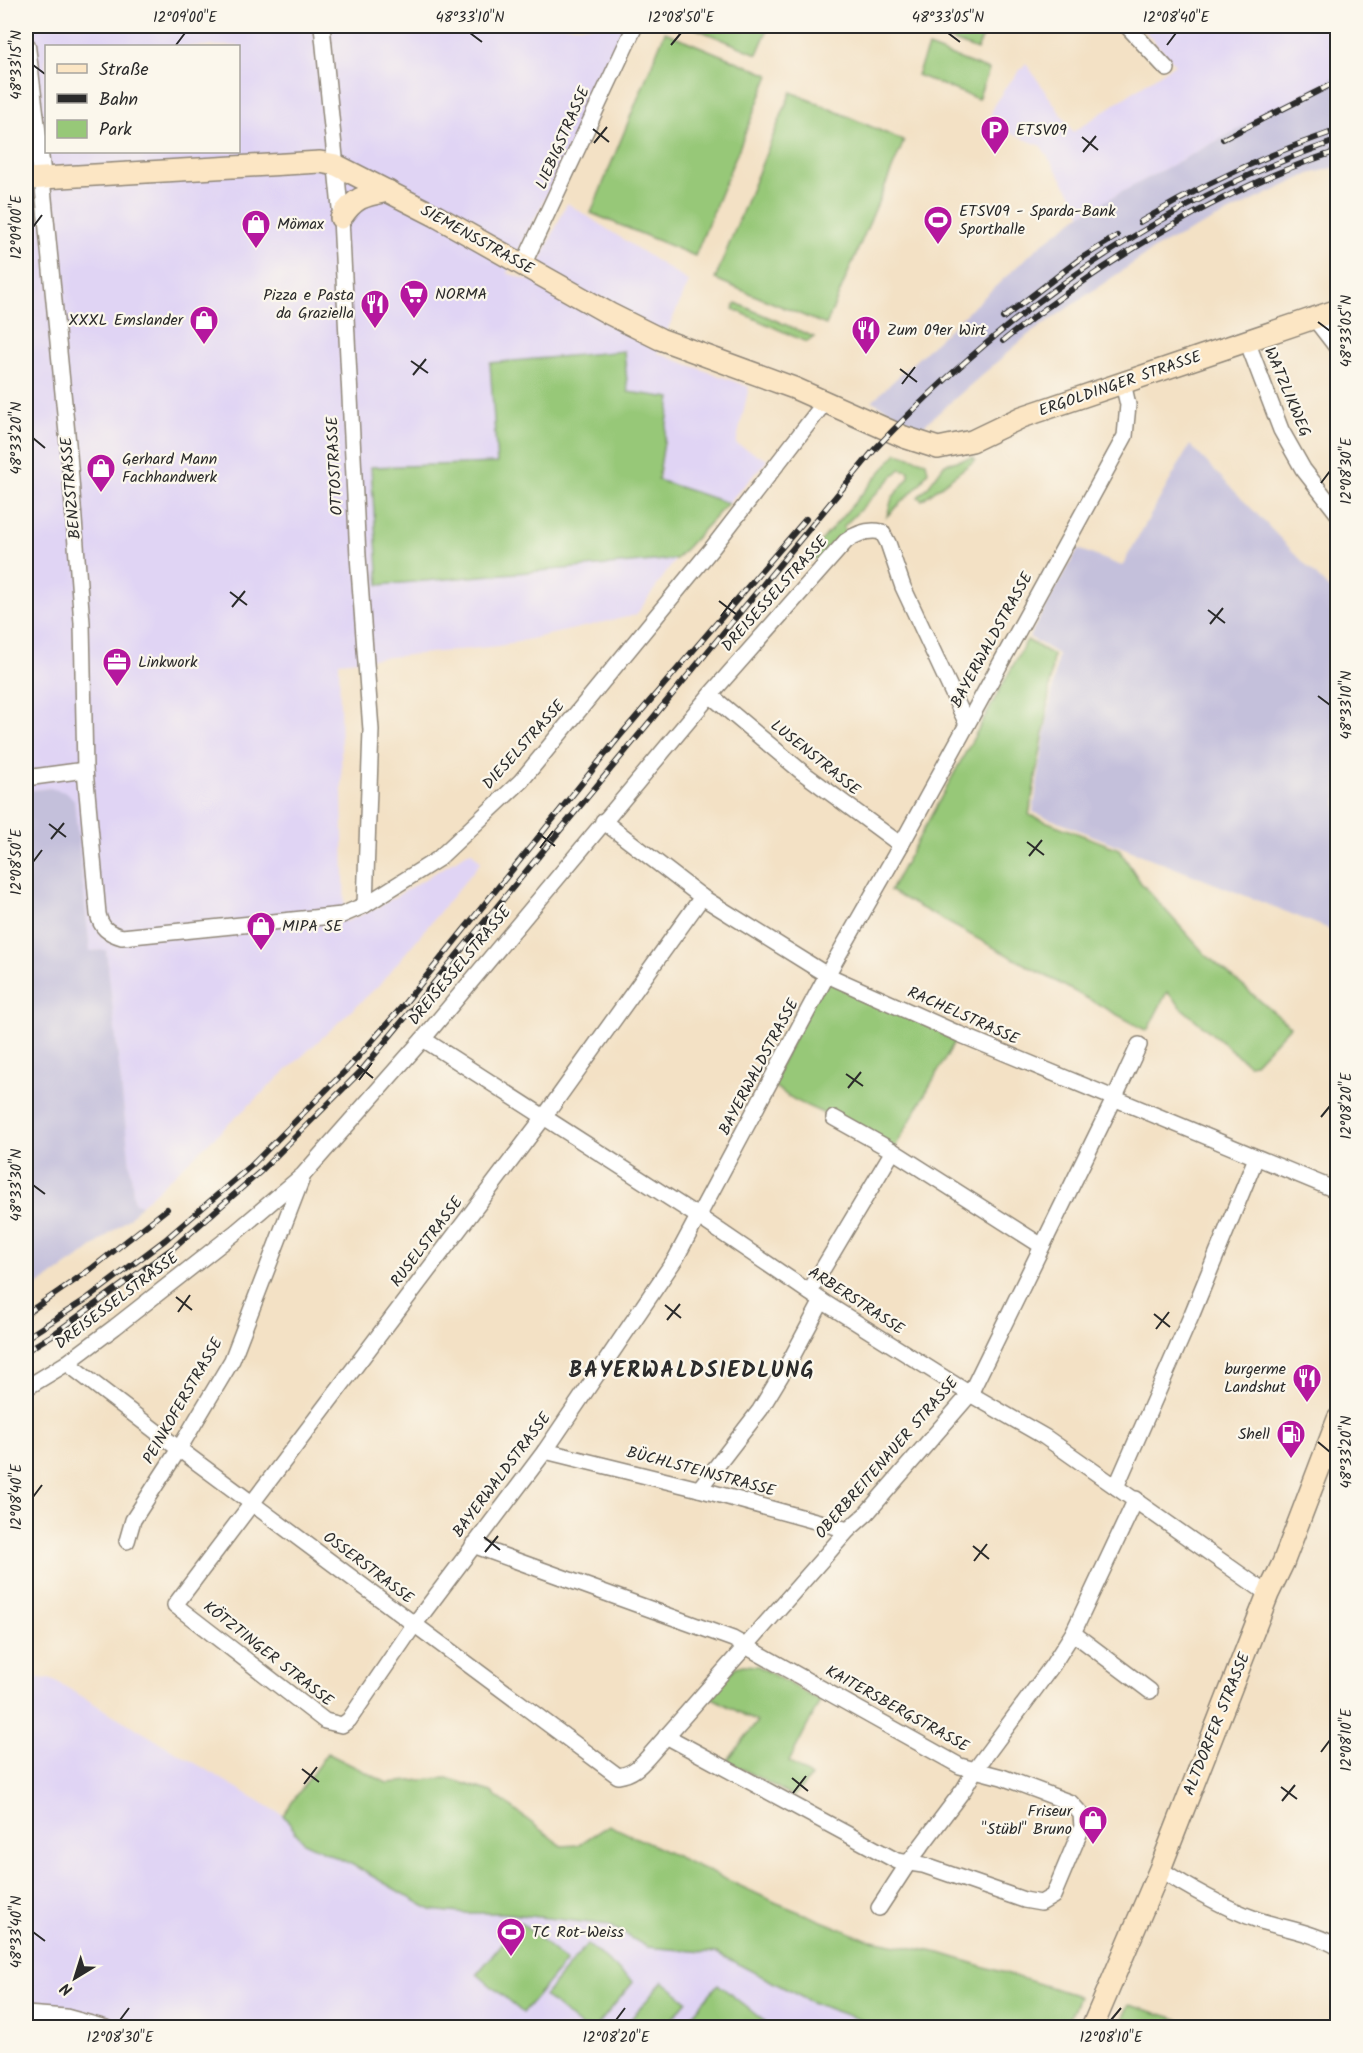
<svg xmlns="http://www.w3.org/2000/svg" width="1363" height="2053" viewBox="0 0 1363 2053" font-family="Kalam,sans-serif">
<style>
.built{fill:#e0d4f4;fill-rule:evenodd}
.industrial{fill:#c4c0db}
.green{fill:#97c878;stroke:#617a52;stroke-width:1.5}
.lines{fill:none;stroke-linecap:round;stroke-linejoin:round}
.minor-casing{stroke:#8f8678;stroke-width:18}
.tertiary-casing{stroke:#8f8678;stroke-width:21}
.secondary-casing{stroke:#8f8678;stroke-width:24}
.minor{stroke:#fff;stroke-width:15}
.tertiary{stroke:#fff;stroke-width:18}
.secondary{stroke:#fce6c4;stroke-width:21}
.rail-casing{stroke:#2b2b2b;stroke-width:6}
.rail{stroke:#fbf7ec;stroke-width:4;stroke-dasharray:11;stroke-linecap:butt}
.ticks{fill:none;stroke:#2b2b2b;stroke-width:2}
.labels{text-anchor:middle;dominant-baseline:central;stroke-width:4.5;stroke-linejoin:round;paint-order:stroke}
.poi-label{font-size:16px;fill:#2b2b2b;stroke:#fbf7ec;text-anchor:start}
.street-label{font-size:16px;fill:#2b2b2b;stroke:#fbf7ec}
.district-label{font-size:22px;font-weight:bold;letter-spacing:1.5px;fill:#2b2b2b;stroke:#fbf7ec}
.neatline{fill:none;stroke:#2b2b2b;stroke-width:2}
.ticks-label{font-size:15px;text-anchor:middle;fill:#2b2b2b}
</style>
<rect width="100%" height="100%" fill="#fbf7ec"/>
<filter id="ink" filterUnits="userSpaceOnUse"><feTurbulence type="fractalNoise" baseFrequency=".0167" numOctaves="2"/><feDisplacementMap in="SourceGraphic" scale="12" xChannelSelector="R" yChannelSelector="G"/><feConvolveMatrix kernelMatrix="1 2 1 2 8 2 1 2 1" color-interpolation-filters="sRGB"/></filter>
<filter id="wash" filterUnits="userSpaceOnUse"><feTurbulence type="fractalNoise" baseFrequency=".008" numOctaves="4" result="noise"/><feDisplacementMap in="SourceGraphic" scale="24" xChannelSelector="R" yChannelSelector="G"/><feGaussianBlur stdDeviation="1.35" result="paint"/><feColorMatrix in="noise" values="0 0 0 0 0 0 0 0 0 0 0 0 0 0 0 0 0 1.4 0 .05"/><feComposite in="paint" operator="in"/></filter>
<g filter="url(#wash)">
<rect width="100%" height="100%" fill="#f3e1c5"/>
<g class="built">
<path d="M26,26H626L542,205L507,273L531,281L567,203L689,282L657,353L749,387L736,444L768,460L728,503L659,481L671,398L628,392L623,352L491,363L497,463L371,467L379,584L676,559L636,615L499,646L339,662L345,922L375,909L471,851L481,862L379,985L141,1205L134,1202L106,950L90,951L74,800L49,788L26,791ZM46,46H238V152H46Z"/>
<polygon points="1140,26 1337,26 1337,76 1081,214 1079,206 1041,146 987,123 996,102 1006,87 1026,63 1073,132 1175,64"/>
<polygon points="26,1676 54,1680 283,1815 303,1842 353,1865 431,1909 460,1913 503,1913 609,1925 647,1947 717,1953 811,2002 880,2027 26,2027"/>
</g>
<g class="industrial">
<polygon points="1337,76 1337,167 1309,174 1157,247 1028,335 921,428 872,401 1038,247 1081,214"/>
<polygon points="1190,445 1337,597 1337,932 1033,812 1058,654 1029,637 1078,549 1122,566"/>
<polygon points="50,788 68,793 74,800 90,951 106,950 134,1202 141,1205 128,1219 84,1254 26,1294 26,791"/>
</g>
<g class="green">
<polygon points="690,26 769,26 757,54"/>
<polygon points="915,26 987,26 977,50"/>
<polygon points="665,32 769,75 695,256 591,213"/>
<polygon points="928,47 989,70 978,99 917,75"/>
<polygon points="791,92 904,141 826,325 715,279"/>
<polygon points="736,303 814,337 806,342 733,309"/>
<polygon points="624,351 628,392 671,398 658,480 728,503 676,559 379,585 371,467 497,463 490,363"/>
<polygon points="897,453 926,462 928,471 920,484 887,516 892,498 909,477 909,471 900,469 843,527 846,532 816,560 810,554"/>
<polygon points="973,457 975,460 922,500 918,497 927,488 945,464"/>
<polygon points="1027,640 1053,655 1046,721 1029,815 1119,849 1141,883 1205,954 1290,1026 1255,1063 1248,1064 1185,1011 1167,992 1147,1031 890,891"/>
<path d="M827,975L959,1034L893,1151C873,1140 853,1127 832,1117C812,1108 787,1099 771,1083Z"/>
<polygon points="743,1665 758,1666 820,1701 789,1762 811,1777 793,1796 727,1761 757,1722 709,1696 736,1667"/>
<polygon points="327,1753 387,1783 447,1778 491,1792 562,1846 578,1845 609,1825 777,1903 866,1939 940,1953 1079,1996 1066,2027 880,2027 811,2002 717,1953 647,1947 609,1925 503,1913 460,1913 431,1910 353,1865 303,1842 283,1815"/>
<polygon points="520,1922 566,1961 523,2013 477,1974"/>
<polygon points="587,1944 633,1982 596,2027 582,2027 544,1996"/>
<polygon points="663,1981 687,2001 665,2027 624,2027"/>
<polygon points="718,1984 765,2022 760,2027 682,2027"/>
<polygon points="1129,2005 1205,2027 1118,2027"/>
</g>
</g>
<g filter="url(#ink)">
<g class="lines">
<g class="minor-casing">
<g id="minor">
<polyline points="322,26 341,218 358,556 371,730 365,905"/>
<polyline points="1127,26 1167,69"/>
<path d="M42,178L69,454L82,623L85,770L98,914C101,928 108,933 122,937L342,915L365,905L438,859L521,781L713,547L825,402"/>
<polyline points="523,265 635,26"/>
<polyline points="1314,318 1338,349"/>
<polyline points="1247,341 1281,430 1303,469 1338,514"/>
<polyline points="710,695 802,772 901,845"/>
<polyline points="26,778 85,770"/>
<polyline points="603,821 702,897 827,975 959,1034 1338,1191"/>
<polyline points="702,897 544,1117 175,1605 325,1721 342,1725 349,1720 414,1625 545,1451 676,1258 827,975 901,845 1125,436 1128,405 1123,383"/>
<polyline points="423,1039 699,1217 822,1301 970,1394 1045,1437 1268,1594"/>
<polyline points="834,1118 893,1151 1042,1246"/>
<polyline points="809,1292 893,1151"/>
<path d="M67,1363L179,1449L618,1776C633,1774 640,1766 649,1756L848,1530L866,1514L970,1394L1114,1099L1139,1045"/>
<path d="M26,1388L67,1363L115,1327L236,1232L303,1175L423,1039L710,695L846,541C857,533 869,529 882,532L888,543L903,587L967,724"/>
<polyline points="545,1451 699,1489 848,1530"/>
<polyline points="1116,1487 1192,1314 1256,1158"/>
<polyline points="699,1489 760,1410 792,1357 822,1301"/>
<polyline points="127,1541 133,1520 179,1449 232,1360 302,1178"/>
<polyline points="473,1545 733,1639 960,1766 1002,1777 1071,1803 1081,1814 1082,1827 1053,1896 1041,1903 1024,1900 923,1865 897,1861 666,1736"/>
<polyline points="1073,1633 1150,1691"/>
<path d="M1160,1869C1187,1887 1227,1909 1258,1920C1285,1929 1313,1932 1338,1947"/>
<polyline points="879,1908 909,1862 964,1789 975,1770 1052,1666 1073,1633 1136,1499"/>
<polyline points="26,2014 66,2017 106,2028"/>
</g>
</g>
<g class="tertiary-casing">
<polyline id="tertiary" points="26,46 42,178"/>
</g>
<g class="secondary-casing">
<g id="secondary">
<polyline points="26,179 320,162 336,165 436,216 610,314 660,339 794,388 904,437 938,448 972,441 1022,417 1338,310"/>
<path d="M341,218C355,197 363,196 388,191"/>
<polyline points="1092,2028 1160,1869 1268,1594 1283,1563 1338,1419"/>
</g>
</g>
<use href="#minor" class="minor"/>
<use href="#tertiary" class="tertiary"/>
<use href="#secondary" class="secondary"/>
<g class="rail-casing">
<g id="rail">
<polyline points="1223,139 1338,81"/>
<path d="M1140,222C1202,185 1269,153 1338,130"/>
<polyline points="1003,318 1080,259 1117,236"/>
<path d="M1003,341C1086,275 1176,217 1273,175C1294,166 1316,158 1338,151"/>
<polyline points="26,1314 91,1269 167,1209"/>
<polyline points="26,1338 88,1298 165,1240 252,1165 350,1066 401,1008 619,737 806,519"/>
<path d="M26,1351L54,1334L173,1248L261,1171L362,1070L875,449C1005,312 1157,202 1338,140"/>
</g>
</g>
<use href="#rail" class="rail"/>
</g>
</g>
<path class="ticks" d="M470,33L482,42M948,33L960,42M176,45L185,33M671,45L681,33M1167,45L1176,33M33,65L45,74M593,129L609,142M1082,137L1098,150M594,143L607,127M1083,152L1096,136M33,227L42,215M1318,322L1330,331M411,361L428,373M900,369L917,382M413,375L426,359M902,384L915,367M33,438L45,448M1321,483L1330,471M230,592L247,605M719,601L736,614M232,607L245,591M1208,610L1225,623M721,616L734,599M1210,624L1223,608M1318,696L1330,705M49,824L66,837M538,833L555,846M51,839L64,823M1027,842L1044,855M540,848L553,831M1029,856L1042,840M33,862L42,850M357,1065L373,1078M846,1074L863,1086M359,1080L372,1063M848,1088L861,1072M1321,1117L1330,1106M33,1185L45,1194M176,1297L192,1310M665,1305L681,1318M178,1312L190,1295M1154,1314L1170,1327M667,1320L680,1304M1156,1329L1169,1312M1318,1442L1330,1452M33,1497L42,1485M484,1537L500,1550M973,1546L989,1559M485,1552L498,1536M974,1561L987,1544M1321,1752L1330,1740M302,1769L319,1782M792,1778L808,1791M304,1784L317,1767M1281,1787L1297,1799M793,1793L806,1776M1282,1801L1295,1785M33,1932L45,1941M120,2020L129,2008M616,2020L625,2008M1111,2020L1121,2008"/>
<defs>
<g id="parking-pin" transform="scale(1.5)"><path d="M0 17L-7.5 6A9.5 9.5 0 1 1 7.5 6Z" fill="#b5179e" stroke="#fbf7ec"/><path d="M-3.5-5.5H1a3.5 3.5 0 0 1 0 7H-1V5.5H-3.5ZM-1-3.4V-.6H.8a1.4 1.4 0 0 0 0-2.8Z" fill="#fff"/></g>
<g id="stadium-pin" transform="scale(1.5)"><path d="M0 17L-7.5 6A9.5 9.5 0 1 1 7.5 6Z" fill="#b5179e" stroke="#fbf7ec"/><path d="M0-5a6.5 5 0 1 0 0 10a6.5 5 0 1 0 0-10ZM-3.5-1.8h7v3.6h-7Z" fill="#fff"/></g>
<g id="shop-pin" transform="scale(1.5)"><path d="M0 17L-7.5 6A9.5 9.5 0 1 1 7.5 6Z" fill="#b5179e" stroke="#fbf7ec"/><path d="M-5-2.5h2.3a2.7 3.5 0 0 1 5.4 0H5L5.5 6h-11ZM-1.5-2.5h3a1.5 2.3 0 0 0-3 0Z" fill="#fff"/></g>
<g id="supermarket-pin" transform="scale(1.5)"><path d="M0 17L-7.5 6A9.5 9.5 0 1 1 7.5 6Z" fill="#b5179e" stroke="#fbf7ec"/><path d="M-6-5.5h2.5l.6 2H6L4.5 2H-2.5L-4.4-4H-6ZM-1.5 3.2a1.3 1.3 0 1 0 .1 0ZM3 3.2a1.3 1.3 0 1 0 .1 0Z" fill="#fff"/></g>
<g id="restaurant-pin" transform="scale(1.5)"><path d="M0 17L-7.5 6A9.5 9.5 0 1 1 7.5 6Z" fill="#b5179e" stroke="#fbf7ec"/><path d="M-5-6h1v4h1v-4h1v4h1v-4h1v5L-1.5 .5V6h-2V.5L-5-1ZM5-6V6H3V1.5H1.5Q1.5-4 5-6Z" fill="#fff"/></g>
<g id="office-pin" transform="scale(1.5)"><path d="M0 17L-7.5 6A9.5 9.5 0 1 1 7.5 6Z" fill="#b5179e" stroke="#fbf7ec"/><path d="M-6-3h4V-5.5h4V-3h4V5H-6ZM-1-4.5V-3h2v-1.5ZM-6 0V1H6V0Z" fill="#fff"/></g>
<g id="fuel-pin" transform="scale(1.5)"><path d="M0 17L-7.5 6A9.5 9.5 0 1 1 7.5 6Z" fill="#b5179e" stroke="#fbf7ec"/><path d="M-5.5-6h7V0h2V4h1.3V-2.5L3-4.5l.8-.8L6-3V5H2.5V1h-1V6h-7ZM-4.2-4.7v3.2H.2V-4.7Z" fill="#fff"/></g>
</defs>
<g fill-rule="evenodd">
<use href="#parking-pin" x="995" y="130"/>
<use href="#stadium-pin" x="938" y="220"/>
<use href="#shop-pin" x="256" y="224"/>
<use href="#supermarket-pin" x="414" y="294"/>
<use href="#restaurant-pin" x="375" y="304"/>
<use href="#shop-pin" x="204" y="320"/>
<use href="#restaurant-pin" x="866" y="330"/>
<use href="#shop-pin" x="101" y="468"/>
<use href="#office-pin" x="117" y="662"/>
<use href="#shop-pin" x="261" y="926"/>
<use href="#restaurant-pin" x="1307" y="1378"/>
<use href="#fuel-pin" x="1291" y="1434"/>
<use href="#shop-pin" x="1093" y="1820"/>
<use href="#stadium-pin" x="511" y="1932"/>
</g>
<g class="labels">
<g class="poi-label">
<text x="1016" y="130">ETSV09</text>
<text x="959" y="211">ETSV09 - Sparda-Bank<tspan x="959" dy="18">Sporthalle</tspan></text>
<text x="277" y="224">Mömax</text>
<text x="435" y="294">NORMA</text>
<text x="354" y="295" text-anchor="end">Pizza e Pasta<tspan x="354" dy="18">da Graziella</tspan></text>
<text x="183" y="320" text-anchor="end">XXXL Emslander</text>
<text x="887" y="330">Zum 09er Wirt</text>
<text x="122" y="459">Gerhard Mann<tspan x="122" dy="18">Fachhandwerk</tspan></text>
<text x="138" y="662">Linkwork</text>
<text x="282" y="926">MIPA SE</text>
<text x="1286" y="1369" text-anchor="end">burgerme<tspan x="1286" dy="18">Landshut</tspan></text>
<text x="1270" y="1434" text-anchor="end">Shell</text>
<text x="1072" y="1811" text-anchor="end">Friseur<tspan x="1072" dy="18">"Stübl" Bruno</tspan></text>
<text x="532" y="1932">TC Rot-Weiss</text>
</g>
<g class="street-label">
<text transform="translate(563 138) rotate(-66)">LIEBIGSTRASSE</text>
<text transform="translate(477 240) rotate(29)">SIEMENSSTRASSE</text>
<text transform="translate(1120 384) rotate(-19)">ERGOLDINGER STRASSE</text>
<text transform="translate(1287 392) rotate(67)">WATZLIKWEG</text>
<text transform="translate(335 466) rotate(-93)">OTTOSTRASSE</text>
<text transform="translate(71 488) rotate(-95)">BENZSTRASSE</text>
<text transform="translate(775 594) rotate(-48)">DREISESSELSTRASSE</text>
<text transform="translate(992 640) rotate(-61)">BAYERWALDSTRASSE</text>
<text transform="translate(524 745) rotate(-48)">DIESELSTRASSE</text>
<text transform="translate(815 758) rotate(39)">LUSENSTRASSE</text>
<text transform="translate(460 966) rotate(-50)">DREISESSELSTRASSE</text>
<text transform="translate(963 1016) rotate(24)">RACHELSTRASSE</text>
<text transform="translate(759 1067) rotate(-62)">BAYERWALDSTRASSE</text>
<text transform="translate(427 1242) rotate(-53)">RUSELSTRASSE</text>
<text transform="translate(117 1301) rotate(-37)">DREISESSELSTRASSE</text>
<text transform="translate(856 1301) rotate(33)">ARBERSTRASSE</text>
<text transform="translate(183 1401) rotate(-60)">PEINKOFERSTRASSE</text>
<text transform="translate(887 1458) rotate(-49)">OBERBREITENAUER STRASSE</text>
<text transform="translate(701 1472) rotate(15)">BÜCHLSTEINSTRASSE</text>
<text transform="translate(502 1475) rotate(-53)">BAYERWALDSTRASSE</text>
<text transform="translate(368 1568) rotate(37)">OSSERSTRASSE</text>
<text transform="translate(268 1654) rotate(38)">KÖTZTINGER STRASSE</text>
<text transform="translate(897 1709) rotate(29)">KAITERSBERGSTRASSE</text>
<text transform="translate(1217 1724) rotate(-68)">ALTDORFER STRASSE</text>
</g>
<g class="district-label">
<text x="692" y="1371">BAYERWALDSIEDLUNG</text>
</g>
</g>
<rect width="1363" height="2053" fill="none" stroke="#fbf7ec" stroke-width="66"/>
<rect x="45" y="45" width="195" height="108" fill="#fbf7ec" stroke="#a8a59f" stroke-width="1.5"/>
<rect x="57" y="64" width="30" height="9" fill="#fce6c4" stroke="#a8a59f" stroke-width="1.5"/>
<text x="99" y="75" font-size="18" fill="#2b2b2b">Straße</text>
<rect x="57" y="94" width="30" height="9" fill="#2b2b2b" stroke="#a8a59f" stroke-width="1.5"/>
<text x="99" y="105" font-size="18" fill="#2b2b2b">Bahn</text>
<rect x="57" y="120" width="30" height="18" fill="#97c878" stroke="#a8a59f" stroke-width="1.5"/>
<text x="99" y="135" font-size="18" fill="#2b2b2b">Park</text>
<g transform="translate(75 1978) rotate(218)" stroke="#fbf7ec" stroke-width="4.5" paint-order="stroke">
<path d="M0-4.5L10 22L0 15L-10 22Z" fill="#2b2b2b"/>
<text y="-9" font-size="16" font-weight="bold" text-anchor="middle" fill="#2b2b2b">N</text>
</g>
<rect x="33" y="33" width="1297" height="1987" class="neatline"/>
<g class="ticks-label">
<text x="185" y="22">12°09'00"E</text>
<text x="470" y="22">48°33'10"N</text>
<text x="681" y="22">12°08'50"E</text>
<text x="948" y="22">48°33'05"N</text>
<text x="1176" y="22">12°08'40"E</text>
<text transform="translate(16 65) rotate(-90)" y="5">48°33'15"N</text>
<text transform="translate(16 227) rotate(-90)" y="5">12°09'00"E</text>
<text transform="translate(1346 331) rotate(-90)" y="5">48°33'05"N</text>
<text transform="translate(16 438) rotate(-90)" y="5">48°33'20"N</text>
<text transform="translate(1346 471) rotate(-90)" y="5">12°08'30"E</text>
<text transform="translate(1346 705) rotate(-90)" y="5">48°33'10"N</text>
<text transform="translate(16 862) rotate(-90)" y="5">12°08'50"E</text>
<text transform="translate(1346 1106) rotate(-90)" y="5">12°08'20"E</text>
<text transform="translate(16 1185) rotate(-90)" y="5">48°33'30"N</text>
<text transform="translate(1346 1452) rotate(-90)" y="5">48°33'20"N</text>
<text transform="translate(16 1497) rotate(-90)" y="5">12°08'40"E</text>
<text transform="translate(1346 1740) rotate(-90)" y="5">12°08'10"E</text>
<text transform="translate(16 1932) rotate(-90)" y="5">48°33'40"N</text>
<text x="120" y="2042">12°08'30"E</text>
<text x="616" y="2042">12°08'20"E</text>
<text x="1111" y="2042">12°08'10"E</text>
</g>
</svg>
